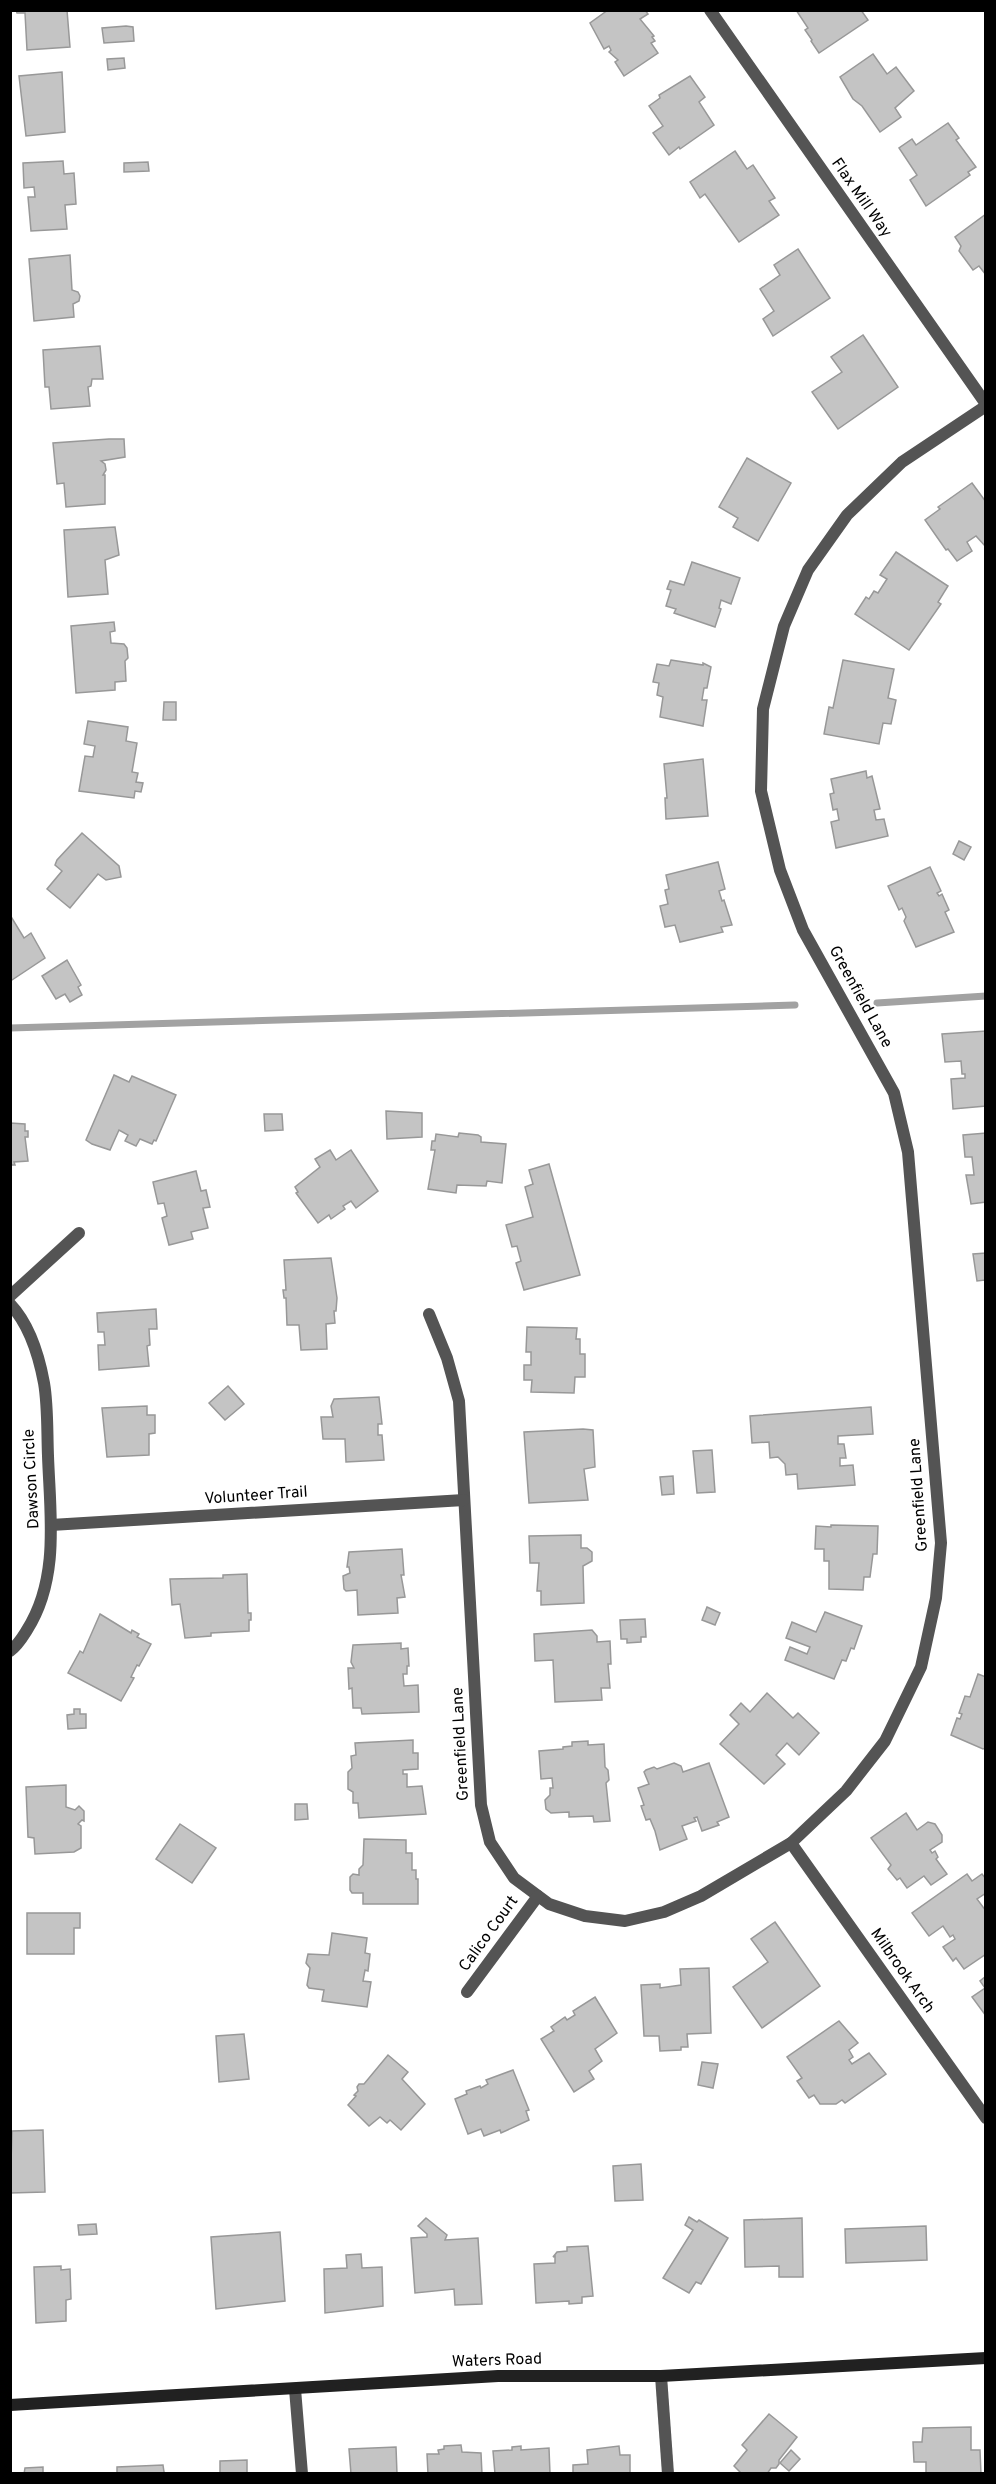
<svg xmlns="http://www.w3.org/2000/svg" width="996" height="2484" viewBox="0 0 996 2484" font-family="Overpass,sans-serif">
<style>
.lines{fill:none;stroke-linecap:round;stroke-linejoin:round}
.stream{stroke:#a2a2a2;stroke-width:7}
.building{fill:#c4c4c4;stroke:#989898;stroke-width:1.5}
.street{stroke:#545454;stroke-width:12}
.secondary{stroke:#212121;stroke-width:12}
.labels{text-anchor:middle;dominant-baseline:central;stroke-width:4.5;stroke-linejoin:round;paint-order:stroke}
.street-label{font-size:16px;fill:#000;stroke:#fff}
</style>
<rect width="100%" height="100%" fill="#fff"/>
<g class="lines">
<g class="stream">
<polyline points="877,1003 986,996"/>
<polyline points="10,1028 795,1005"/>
</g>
</g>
<g class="building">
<polygon points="16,10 67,10 70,47 27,50 25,13 17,13"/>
<polygon points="608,10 645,10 648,14 640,19 654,36 652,37 655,41 651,43 658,53 624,76 615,62 618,60 609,52 611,50 609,46 604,49 590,23"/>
<polygon points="796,10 861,10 868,20 819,53 811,41 812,40 805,30 808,28"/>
<polygon points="126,26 133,27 134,41 104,43 102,28"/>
<polygon points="873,54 887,74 896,67 914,91 895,108 901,117 880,132 862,106 853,99 840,77"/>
<polygon points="124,58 125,68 108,70 107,59"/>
<polygon points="62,72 65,132 26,136 19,76"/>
<polygon points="690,76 705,97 699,102 714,125 680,149 679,147 669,155 653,133 663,126 649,106 660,98 659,95"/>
<polygon points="948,123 959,138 956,140 976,167 968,172 970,175 926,206 910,180 917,175 899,148 912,139 916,145"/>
<polygon points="735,151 747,169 753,165 775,198 769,201 779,215 739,242 705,194 700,198 690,182"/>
<polygon points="63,161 64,174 74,173 76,204 65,205 67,229 31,231 28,197 35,197 34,187 24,188 23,163"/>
<polygon points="148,162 149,171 124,172 124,163"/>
<polygon points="986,214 986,275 979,266 973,270 959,251 961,246 955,237"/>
<polygon points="798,249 830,298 773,336 763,319 774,311 760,289 780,275 774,265"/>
<polygon points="70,255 72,290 78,292 80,296 79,301 73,304 74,317 34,321 29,259"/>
<polygon points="863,335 898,387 838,429 812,392 842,372 831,357"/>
<polygon points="100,346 103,379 92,379 91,386 88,387 90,406 51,409 49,387 45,387 43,350"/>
<polygon points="109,439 124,439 125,457 101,461 105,464 106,470 103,475 105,475 105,504 66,507 64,483 57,484 53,443"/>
<polygon points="747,458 791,483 758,541 733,527 738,518 719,507"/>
<polygon points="972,483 986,502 986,547 976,536 967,542 972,551 957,561 948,549 946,550 925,520 940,509 938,507"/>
<polygon points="115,527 119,555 105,560 108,594 68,597 64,530"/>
<polygon points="896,552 948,586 938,602 941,604 909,650 855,614 866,597 869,599 874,591 878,593 887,579 880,575"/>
<polygon points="692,562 740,578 731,604 721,600 719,608 721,609 715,627 674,613 676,609 666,606 671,590 667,589 670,581 684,585"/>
<polygon points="114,622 115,631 110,632 111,643 124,644 127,648 128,658 125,661 126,681 115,682 115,690 76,693 71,626"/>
<polygon points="671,660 703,665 703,663 711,667 707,688 704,688 702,700 707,700 703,726 660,717 663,697 657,695 659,683 653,682 657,664 669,666"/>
<polygon points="843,660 894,669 888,698 896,700 891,724 883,723 879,744 824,734 829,707 833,708"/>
<polygon points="164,702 176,702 176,720 163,720"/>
<polygon points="88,721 128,727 126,741 137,743 132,772 138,773 136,782 143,783 141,792 135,791 134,798 79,791 85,756 93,757 95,746 84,744"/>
<polygon points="703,759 708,816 666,819 665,798 667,798 664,764"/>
<polygon points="866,771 867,778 872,776 880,809 874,810 876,820 884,819 888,836 836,848 831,822 839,820 837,809 833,810 830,794 834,793 831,779"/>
<polygon points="82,833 119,866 121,877 106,880 98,874 70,908 47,889 62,871 55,865 57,860"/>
<polygon points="959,841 971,847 964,860 953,854"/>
<polygon points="718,862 725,889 719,891 722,901 724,900 732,925 721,927 723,932 680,942 675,925 665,927 660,906 668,904 665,890 669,889 666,875"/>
<polygon points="930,867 941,891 937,893 939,896 942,894 949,910 945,912 954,932 916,947 904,921 906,917 902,908 899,910 888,886"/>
<polygon points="10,915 24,938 31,933 45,958 12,980 10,979"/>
<polygon points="67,960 81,985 78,987 82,995 70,1002 65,994 56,999 42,976"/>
<polygon points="986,1031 986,1106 953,1109 951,1079 965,1078 965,1074 962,1074 961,1061 945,1062 942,1034"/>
<polygon points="114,1075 129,1082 132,1076 176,1095 156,1141 154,1140 152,1144 140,1139 136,1146 125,1141 128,1135 119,1130 110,1150 92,1144 86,1140"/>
<polygon points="386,1111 422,1113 422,1137 387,1139"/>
<polygon points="264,1114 282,1114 283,1130 265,1131"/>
<polygon points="10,1123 25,1124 25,1131 28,1131 28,1137 25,1137 28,1161 14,1162 15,1165 10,1165"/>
<polygon points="459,1133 478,1135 481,1137 481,1142 506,1144 502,1183 487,1181 486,1186 457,1185 456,1193 428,1189 435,1150 431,1150 432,1141 435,1141 436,1134 458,1137"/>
<polygon points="986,1133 986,1202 971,1204 966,1175 974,1175 972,1157 965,1157 963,1135"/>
<polygon points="330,1150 336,1160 351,1150 378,1191 356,1208 351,1201 343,1206 345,1209 331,1219 329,1215 318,1223 296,1193 298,1192 295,1187 320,1167 315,1159"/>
<polygon points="549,1164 580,1275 524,1290 516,1263 521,1261 517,1246 512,1247 506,1225 533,1217 525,1187 533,1184 529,1170"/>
<polygon points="196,1171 201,1191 206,1190 210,1207 203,1208 208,1228 191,1232 193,1239 169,1245 162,1218 167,1216 164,1203 158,1204 153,1182"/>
<polygon points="986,1253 986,1286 985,1280 977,1281 973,1254"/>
<polygon points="331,1258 337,1298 336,1311 334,1311 335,1323 326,1324 327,1349 301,1350 299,1325 287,1325 286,1298 284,1298 283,1290 286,1290 284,1260"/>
<polygon points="156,1309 157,1329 149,1329 150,1345 147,1346 149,1366 99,1370 98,1345 105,1345 104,1332 98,1332 97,1313"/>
<polygon points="527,1327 577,1328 576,1339 580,1339 580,1354 585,1354 585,1377 575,1377 574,1393 531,1392 532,1380 524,1380 524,1365 531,1365 531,1352 526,1352"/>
<polygon points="228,1386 244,1404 225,1420 209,1403"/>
<polygon points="379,1397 382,1424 378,1424 378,1435 382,1435 384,1460 346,1462 345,1439 323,1439 321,1417 333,1417 331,1406 334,1399"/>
<polygon points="147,1406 147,1415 155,1415 155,1433 149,1434 149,1455 107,1457 102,1408"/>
<polygon points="871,1407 873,1434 838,1436 838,1444 844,1444 846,1458 840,1458 840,1466 853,1465 855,1485 798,1489 797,1474 786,1475 785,1464 778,1457 770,1458 769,1442 752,1443 750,1416"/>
<polygon points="583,1429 593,1430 595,1467 584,1469 588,1500 529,1503 524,1432"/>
<polygon points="712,1450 715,1492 697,1493 693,1451"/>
<polygon points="673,1476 674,1494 662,1495 660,1477"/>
<polygon points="831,1525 878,1526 877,1554 873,1554 870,1577 864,1577 863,1590 829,1589 829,1561 824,1561 824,1549 815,1549 816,1526 831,1527"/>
<polygon points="581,1535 581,1548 587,1548 592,1552 592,1561 583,1566 584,1603 541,1605 541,1591 537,1591 539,1563 530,1563 529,1536"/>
<polygon points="402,1549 404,1575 401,1575 405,1597 397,1598 398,1613 358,1615 357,1590 346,1591 344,1589 343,1576 350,1573 349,1567 347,1567 349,1552"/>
<polygon points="247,1574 248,1613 251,1613 251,1620 249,1620 249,1631 211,1633 211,1636 185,1638 180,1604 172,1605 170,1579 223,1578 223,1575"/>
<polygon points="707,1607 720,1613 715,1625 702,1620"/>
<polygon points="825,1612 862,1626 854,1649 851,1648 846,1661 842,1660 834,1679 785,1660 790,1647 807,1654 810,1647 786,1638 792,1622 816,1632"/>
<polygon points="100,1614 131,1633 132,1630 139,1634 137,1637 151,1644 139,1666 137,1665 131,1677 134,1678 121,1701 68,1673 80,1651 83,1653"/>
<polygon points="645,1619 646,1637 641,1637 641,1642 627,1643 627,1639 621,1639 620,1620"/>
<polygon points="592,1630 597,1636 597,1642 610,1641 611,1664 608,1664 610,1688 601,1688 602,1700 555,1702 553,1660 535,1661 534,1634"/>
<polygon points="401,1643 401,1649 408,1648 409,1666 407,1666 407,1674 403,1674 404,1686 418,1685 419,1712 362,1714 361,1708 353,1708 352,1688 349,1689 348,1668 354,1668 351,1662 353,1645"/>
<polygon points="978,1674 986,1677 986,1748 983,1749 951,1735 957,1718 960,1719 962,1714 959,1713 965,1696 970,1697"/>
<polygon points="767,1693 793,1718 798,1713 819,1733 799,1755 787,1743 776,1755 785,1764 764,1784 720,1744 739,1724 730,1715 741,1703 750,1712"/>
<polygon points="74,1709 80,1709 80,1714 86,1714 86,1728 68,1729 67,1715 74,1714"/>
<polygon points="413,1740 413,1753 418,1753 418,1769 403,1770 403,1774 407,1774 407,1787 422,1786 426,1814 359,1818 358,1803 353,1803 353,1792 348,1789 348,1772 352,1768 351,1756 356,1755 355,1743"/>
<polygon points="588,1741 588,1745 604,1744 605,1767 608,1770 609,1780 606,1783 610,1821 594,1822 593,1816 569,1817 569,1812 551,1813 546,1809 545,1800 550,1795 550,1788 553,1788 552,1778 541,1779 539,1751 563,1749 563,1747 572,1746 572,1742"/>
<polygon points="674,1763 681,1766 683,1772 709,1763 729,1817 717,1822 719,1825 702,1831 697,1817 694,1818 696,1821 682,1826 687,1839 660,1850 655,1831 650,1819 646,1820 641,1806 644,1805 638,1788 649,1784 644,1772 646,1770 654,1767 657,1769"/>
<polygon points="66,1785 66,1807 75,1810 79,1806 84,1811 84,1821 82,1820 78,1824 81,1826 81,1848 74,1852 35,1854 34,1838 28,1837 26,1787"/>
<polygon points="295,1804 307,1804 308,1819 295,1820"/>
<polygon points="906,1813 917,1830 928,1822 935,1824 942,1835 942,1842 930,1850 932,1853 935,1851 938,1857 936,1859 947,1874 931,1885 924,1876 907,1888 900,1878 897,1880 888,1869 891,1865 871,1838"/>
<polygon points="180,1824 216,1848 192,1883 156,1859"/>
<polygon points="364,1839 406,1840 406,1853 412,1853 412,1870 416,1870 416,1879 418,1879 418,1904 363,1904 363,1893 352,1893 350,1890 350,1877 353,1874 359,1875 359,1869 363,1865"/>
<polygon points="967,1874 972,1881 982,1874 986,1879 986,1893 977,1899 986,1911 986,1954 964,1969 956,1958 953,1961 943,1947 955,1939 953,1935 950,1937 943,1926 929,1936 912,1913"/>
<polygon points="27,1913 80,1913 80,1928 74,1928 74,1954 27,1954"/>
<polygon points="775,1922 820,1986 762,2028 733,1987 768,1962 751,1939"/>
<polygon points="332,1933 367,1938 365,1953 370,1954 368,1971 365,1970 363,1981 371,1982 367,2007 322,2001 324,1990 309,1988 307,1985 310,1968 306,1963 308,1954 329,1955"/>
<polygon points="709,1968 711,2033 687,2034 688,2047 681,2047 681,2050 660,2051 659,2036 644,2036 641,1985 660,1984 660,1988 681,1985 680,1969"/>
<polygon points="986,1976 986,2016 972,1997 985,1988 980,1981"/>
<polygon points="595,1997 617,2033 595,2049 602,2061 589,2071 594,2079 574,2092 541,2039 554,2031 551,2027 565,2017 567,2020 575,2015 573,2011"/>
<polygon points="839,2021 858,2043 849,2050 853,2057 849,2060 852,2064 869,2053 886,2074 845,2103 842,2100 836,2104 820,2104 814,2095 809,2098 797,2081 802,2078 787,2057"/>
<polygon points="244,2034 249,2079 219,2082 216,2036"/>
<polygon points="388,2055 408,2072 402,2079 425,2104 401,2130 390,2120 387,2123 380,2117 369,2126 348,2105 356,2096 354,2095 358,2091 357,2087 359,2084 364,2084"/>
<polygon points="702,2062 718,2064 713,2088 698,2085"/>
<polygon points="513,2070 529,2110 526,2111 529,2120 501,2133 500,2130 484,2136 481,2129 468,2134 455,2099 467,2094 466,2091 480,2086 481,2088 488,2084 486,2080"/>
<polygon points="43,2130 45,2192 10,2193 12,2131"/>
<polygon points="641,2164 643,2200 615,2201 613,2166"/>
<polygon points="689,2217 697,2222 699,2220 728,2238 701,2284 696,2282 689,2293 663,2278 693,2230 685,2225"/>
<polygon points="426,2218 447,2235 445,2240 478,2238 482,2304 455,2305 454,2289 415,2293 411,2238 427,2237 427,2234 418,2226"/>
<polygon points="802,2218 803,2277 779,2277 779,2266 745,2267 744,2220"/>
<polygon points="96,2224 97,2234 79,2235 78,2225"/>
<polygon points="926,2226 927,2260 846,2263 845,2229"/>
<polygon points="280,2232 285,2301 216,2309 211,2237"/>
<polygon points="588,2246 593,2296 582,2297 582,2303 569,2304 569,2301 536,2303 534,2264 555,2263 555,2256 553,2257 557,2252 567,2251 567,2247"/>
<polygon points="361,2254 362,2268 382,2267 383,2306 325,2313 324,2269 347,2268 346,2255"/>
<polygon points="61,2266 61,2270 70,2269 71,2299 66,2300 66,2321 36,2323 34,2267"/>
<polygon points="769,2414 797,2437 779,2460 779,2464 776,2468 771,2468 767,2474 742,2474 734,2466 747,2450 742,2445"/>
<polygon points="971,2427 971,2450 980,2450 981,2474 926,2474 926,2462 914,2462 913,2442 922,2442 923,2428"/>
<polygon points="461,2445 462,2452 481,2453 482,2474 428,2474 427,2454 439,2454 438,2450 444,2449 444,2446"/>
<polygon points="521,2446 521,2450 549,2448 550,2474 495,2474 493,2451 512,2450 512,2447"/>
<polygon points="619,2446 620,2455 630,2455 630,2474 573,2474 573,2465 588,2464 587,2450"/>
<polygon points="396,2447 397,2474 351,2474 349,2449"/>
<polygon points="791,2450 800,2459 789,2471 780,2463"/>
<polygon points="247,2460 247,2474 204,2474 220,2473 220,2461"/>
<polygon points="163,2465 164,2472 166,2474 117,2474 117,2467"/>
<polygon points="43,2467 43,2474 24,2474 25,2468"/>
</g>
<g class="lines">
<g class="street">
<polyline points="710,10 986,404"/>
<polyline points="10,1296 79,1233"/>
<path d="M10,1304C29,1324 39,1356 44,1383C48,1406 47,1432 48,1456C50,1514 60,1578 27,1630C22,1638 18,1645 10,1651"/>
<polyline points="429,1314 447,1358 459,1401 481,1805 490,1842 514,1878 549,1904 585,1916 625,1921 664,1912 701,1896 791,1843 846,1791 885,1741 921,1667 936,1598 941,1543 908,1152 894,1093 803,930 780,870 761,791 763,709 784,626 808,570 847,515 902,462 986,406"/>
<polyline points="51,1525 464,1500"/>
<polyline points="791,1843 986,2118"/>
<polyline points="467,1992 538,1896"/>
<polyline points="661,2376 668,2474"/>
<polyline points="295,2389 302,2474"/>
</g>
<polyline class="secondary" points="10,2405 498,2376 661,2376 986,2358"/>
</g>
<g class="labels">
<g class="street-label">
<text transform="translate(861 198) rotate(55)">Flax Mill Way</text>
<text transform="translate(860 997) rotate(61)">Greenfield Lane</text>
<text transform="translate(32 1479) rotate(-93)">Dawson Circle</text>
<text transform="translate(919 1495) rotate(-94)">Greenfield Lane</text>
<text transform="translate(256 1496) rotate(-4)">Volunteer Trail</text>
<text transform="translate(461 1744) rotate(-93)">Greenfield Lane</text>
<text transform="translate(489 1934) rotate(-54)">Calico Court</text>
<text transform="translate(902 1971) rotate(55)">Milbrook Arch</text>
<text transform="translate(497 2361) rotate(-2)">Waters Road</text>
</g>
</g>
<rect width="996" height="2484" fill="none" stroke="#000000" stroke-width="24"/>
</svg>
